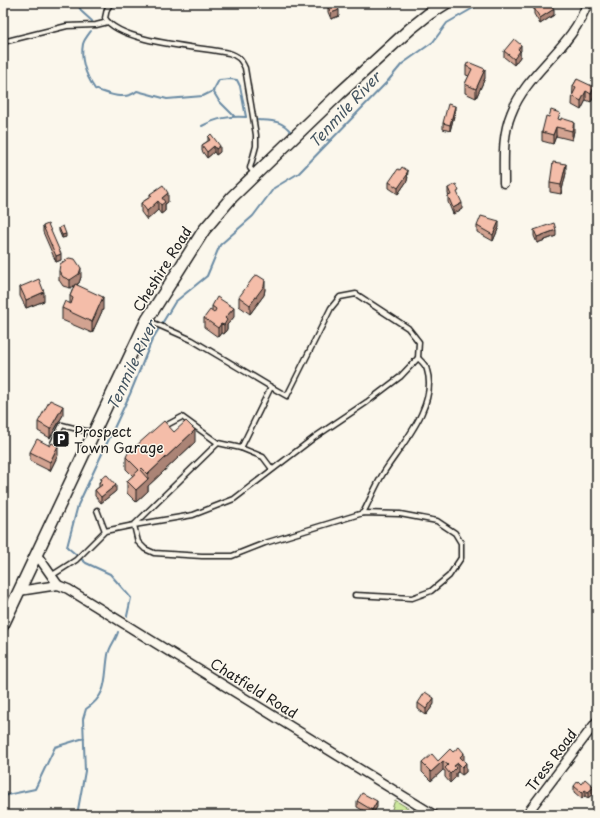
<svg xmlns="http://www.w3.org/2000/svg" width="600" height="818" viewBox="0 0 600 818" font-family="'Playpen Sans',sans-serif">
<style>
.green{fill:#cce79d;stroke:#74825c}
.lines{fill:none;stroke-linecap:round;stroke-linejoin:round}
.stream{stroke:#6a8ba4;stroke-width:2}
.lane-casing{stroke:#1c1c1c;stroke-width:7}
.street-casing{stroke:#1c1c1c;stroke-width:11}
.secondary-casing{stroke:#1c1c1c;stroke-width:14}
.lane{stroke:#fbf7ec;stroke-width:4}
.street{stroke:#fbf7ec;stroke-width:8}
.secondary{stroke:#fbf7ec;stroke-width:11}
.wall{fill:#d2a391;stroke:#1c1c1c}
.shaded-wall{fill:#ab8476;stroke:#1c1c1c}
.building{fill:#f4bda9;stroke:#1c1c1c}
.labels{text-anchor:middle;dominant-baseline:central;stroke-width:3;stroke-linejoin:round;paint-order:stroke}
.street-label{font-size:14px;fill:#1c1c1c;stroke:#fbf7ec}
.poi-label{font-size:14px;fill:#1c1c1c;stroke:#fbf7ec;text-anchor:start}
.water-label{font-size:15px;font-style:italic;fill:#435460;stroke:#fbf7ec}
</style>
<rect width="100%" height="100%" fill="#fbf7ec"/>
<filter id="ink" filterUnits="userSpaceOnUse"><feTurbulence type="fractalNoise" baseFrequency=".025" numOctaves="2"/><feDisplacementMap in="SourceGraphic" scale="8" xChannelSelector="R" yChannelSelector="G"/><feConvolveMatrix kernelMatrix="1 2 1 2 8 2 1 2 1" color-interpolation-filters="sRGB"/></filter>
<g filter="url(#ink)">
<polygon class="green" points="395,800 419,815 390,815"/>
<g class="lines">
<g class="stream">
<polyline points="77,3 82,12 92,21"/>
<path d="M91,31C88,35 84,40 83,44C80,60 87,77 95,89C108,94 126,101 137,91L167,99L203,96L213,91L219,80L230,79L237,80L240,86L246,117"/>
<polyline points="213,91 219,101 234,116"/>
<path d="M258,120C273,121 281,120 291,132"/>
<path d="M202,126C217,118 229,116 246,117"/>
<polyline points="312,139 332,140"/>
<polyline points="127,616 131,598 110,574 86,563 67,547 78,505 130,394 152,340 175,302 207,276 220,245 253,216 274,188 299,173 387,82 402,64 433,42 447,23 482,3"/>
<polyline points="3,799 7,795 35,789 55,747 84,738"/>
<path d="M77,815L85,771L83,719L86,709C109,694 104,678 108,655C109,647 116,640 118,632"/>
</g>
<g class="lane-casing">
<g id="lane">
<path d="M111,3L107,9L105,18C120,43 201,47 229,53C238,56 241,59 245,68L256,135V146L250,168L254,173"/>
<polyline points="3,42 67,26 96,25 108,22"/>
<polyline points="271,387 287,396 331,308 340,297 356,294 408,328 419,342 418,358 400,377 367,402 315,437 234,499 193,515 134,525 138,542 145,549 154,553 202,556 232,556 265,543 363,513 400,514 437,521 455,533 461,543 461,558 449,576 431,591 412,598 355,595"/>
<polyline points="163,427 182,417 218,443"/>
<polyline points="51,447 62,425 93,433"/>
<polyline points="241,448 263,457 272,469"/>
<polyline points="97,510 105,531"/>
<path d="M363,513C370,500 376,485 384,472C402,444 438,405 427,370C426,365 421,361 418,358"/>
<polyline points="51,576 76,560 105,531 134,525 218,443 241,448 271,387 192,340 147,320"/>
</g>
</g>
<g class="street-casing">
<g id="street">
<path d="M504,183C504,160 502,136 511,114C527,71 574,47 587,3"/>
<polyline points="37,555 58,585"/>
<polyline points="19,591 58,585 68,589 434,815"/>
<polyline points="526,815 597,721"/>
</g>
</g>
<g class="secondary-casing">
<polyline id="secondary" points="3,625 147,320 204,230 232,197 339,94 410,29 430,13 446,3"/>
</g>
<use href="#lane" class="lane"/>
<use href="#street" class="street"/>
<use href="#secondary" class="secondary"/>
</g>
<g class="wall">
<polygon points="328,6 339,16 331,19 328,12"/>
<polygon points="534,8 554,15 540,24 534,14"/>
<polygon points="504,51 521,51 520,52 520,57 514,65 504,57"/>
<polygon points="468,62 485,78 476,98 465,93 465,84 469,76 466,75 466,66"/>
<polygon points="577,79 594,96 591,102 586,100 581,110 572,105 573,86"/>
<polygon points="455,112 450,131 443,129 443,123"/>
<polygon points="549,117 560,120 574,131 572,140 556,136 553,144 542,141 542,132"/>
<polygon points="208,137 220,152 216,155 214,152 207,158 202,151 202,145 208,141"/>
<polygon points="566,173 561,194 550,192 550,183"/>
<polygon points="408,177 407,181 398,194 389,188 389,182"/>
<polygon points="448,188 462,209 453,214 448,202 448,196 449,196 448,194"/>
<polygon points="150,194 168,202 165,204 165,211 161,214 158,210 147,220 141,212 141,203 150,197"/>
<polygon points="43,226 61,260 56,262 43,232"/>
<polygon points="477,226 499,227 493,241 477,232"/>
<polygon points="59,228 66,237 62,238 59,231"/>
<polygon points="534,230 556,236 537,243 534,236"/>
<polygon points="59,271 81,277 79,283 77,285 103,309 92,333 62,320 62,308 70,303 70,296 74,286 70,288 63,286 59,280"/>
<polygon points="20,287 44,301 26,308 20,296"/>
<polygon points="265,289 264,295 250,314 239,306 239,297"/>
<polygon points="212,306 234,317 227,325 227,329 224,334 221,333 218,337 204,327 204,318 212,311"/>
<polygon points="63,415 50,438 38,431 38,422"/>
<polygon points="174,432 195,442 148,486 148,491 136,502 127,493 127,481 133,476 126,469 126,457"/>
<polygon points="30,452 58,455 50,471 30,461"/>
<polygon points="101,478 116,491 101,503 95,496 95,490 99,487 99,482 101,481"/>
<polygon points="418,703 434,704 426,715 418,709"/>
<polygon points="453,752 464,761 466,772 462,775 458,772 456,773 456,777 450,783 445,777 445,771 443,770 431,781 422,772 422,763 438,761"/>
<polygon points="581,784 594,793 588,798 585,796 582,799 574,792 574,786"/>
<polygon points="357,801 377,807 372,815 371,815 357,807"/>
</g>
<g class="shaded-wall">
<polygon points="554,9 554,15 540,24 540,18"/>
<polygon points="339,10 339,16 331,19 331,13"/>
<polygon points="521,45 521,51 520,52 520,57 514,65 514,59 518,49"/>
<polygon points="485,69 485,78 476,98 476,89"/>
<polygon points="594,87 594,96 591,102 591,94"/>
<polygon points="586,91 586,100 581,110 581,101"/>
<polygon points="455,106 455,112 450,131 450,125"/>
<polygon points="574,122 574,131 572,140 572,131"/>
<polygon points="556,127 556,136 553,144 553,135"/>
<polygon points="214,146 214,152 207,158 207,152"/>
<polygon points="220,146 220,152 216,155 216,149"/>
<polygon points="566,164 566,173 561,194 561,185"/>
<polygon points="408,171 407,181 398,194 398,188"/>
<polygon points="168,193 168,202 165,204 165,211 161,214 161,205 162,198"/>
<polygon points="158,201 158,210 147,220 147,211"/>
<polygon points="462,203 462,209 453,214 453,208"/>
<polygon points="499,221 499,227 493,241 493,235"/>
<polygon points="556,230 556,236 537,243 537,237"/>
<polygon points="66,234 66,237 62,238 62,235"/>
<polygon points="61,254 61,260 56,262 56,256"/>
<polygon points="81,268 81,277 79,283 70,288 70,280"/>
<polygon points="265,280 265,289 264,295 250,314 250,305"/>
<polygon points="44,292 44,301 26,308 26,300"/>
<polygon points="103,297 103,309 92,333 92,322"/>
<polygon points="234,308 234,317 227,325 227,329 224,334 224,325 225,318"/>
<polygon points="221,324 221,333 218,337 218,328"/>
<polygon points="63,406 63,415 50,438 50,429"/>
<polygon points="195,430 195,442 148,486 148,491 136,502 136,490 148,479 148,474"/>
<polygon points="58,446 58,455 50,471 50,462"/>
<polygon points="116,485 116,491 101,503 101,497"/>
<polygon points="434,698 434,704 426,715 426,709"/>
<polygon points="464,753 464,762 460,766 460,757"/>
<polygon points="443,761 443,770 431,781 431,772"/>
<polygon points="458,763 458,772 456,773 456,777 450,783 450,774 454,766"/>
<polygon points="466,763 466,772 462,775 462,767"/>
<polygon points="594,787 594,793 588,798 588,792"/>
<polygon points="585,790 585,796 582,799 582,793"/>
<polygon points="377,801 377,807 372,815 372,810"/>
</g>
<g class="building">
<polygon points="336,3 339,10 331,13 328,6"/>
<polygon points="542,3 550,3 554,9 540,18 534,8"/>
<polygon points="514,39 521,45 518,49 520,51 514,59 504,51"/>
<polygon points="468,62 485,69 476,89 465,84 472,69 466,66"/>
<polygon points="577,79 594,87 591,94 586,91 581,101 572,96 576,88 573,86"/>
<polygon points="448,104 455,106 450,125 443,123"/>
<polygon points="551,110 560,113 558,119 561,120 561,118 574,122 572,131 556,127 553,135 542,132 546,116 549,117"/>
<polygon points="211,134 220,146 216,149 214,146 207,152 202,145 210,140 208,137"/>
<polygon points="553,162 566,164 561,185 550,183"/>
<polygon points="402,167 408,171 406,174 407,175 398,188 389,182 398,169 400,170"/>
<polygon points="456,184 459,191 457,192 462,203 453,208 448,196 451,195 448,188"/>
<polygon points="163,185 168,193 162,198 165,202 161,205 158,201 147,211 141,203 152,196 150,194"/>
<polygon points="481,216 499,221 493,235 477,226"/>
<polygon points="554,223 556,230 537,237 534,230"/>
<polygon points="48,224 61,254 56,256 43,226"/>
<polygon points="63,226 66,234 62,235 59,228"/>
<polygon points="69,258 75,259 81,268 79,274 70,280 63,277 59,271 60,264"/>
<polygon points="257,275 265,280 264,286 250,305 239,297 253,278"/>
<polygon points="39,279 44,292 26,300 20,287"/>
<polygon points="75,284 103,297 92,322 62,308 65,301 71,304 73,298 70,296"/>
<polygon points="217,297 234,308 225,318 227,320 224,325 221,324 218,328 204,318 210,310 214,313 216,309 212,306"/>
<polygon points="50,400 63,406 50,429 38,422"/>
<polygon points="164,421 174,432 186,421 195,430 148,474 142,468 140,470 148,479 136,490 127,481 139,470 126,457 128,453"/>
<polygon points="37,439 50,446 52,443 58,446 50,462 30,452"/>
<polygon points="107,475 116,485 101,497 95,490 102,485 99,482 102,480 101,478"/>
<polygon points="425,692 434,698 426,709 418,703"/>
<polygon points="459,747 464,753 460,757 466,763 462,767 458,763 454,766 456,768 450,774 445,768 448,765 443,761 431,772 422,763 432,754 438,761 450,749 453,752"/>
<polygon points="585,779 594,787 588,792 585,790 582,793 574,786 578,781 581,784"/>
<polygon points="362,793 377,801 372,810 357,801"/>
</g>
</g>
<defs>
<g id="parking-square" transform="scale(0.9)"><rect x="-9" y="-9" width="18" height="18" rx="4" fill="#1c1c1c" stroke="#fbf7ec"/><path d="M-3.5-5.5H1a3.5 3.5 0 0 1 0 7H-1V5.5H-3.5ZM-1-3.4V-.6H.8a1.4 1.4 0 0 0 0-2.8Z" fill="#fff"/></g>
</defs>
<g fill-rule="evenodd">
<use href="#parking-square" x="61" y="439"/>
</g>
<g class="labels">
<g class="street-label">
<text transform="translate(162 269) rotate(-58)">Cheshire Road</text>
<text transform="translate(254 688) rotate(32)">Chatfield Road</text>
<text transform="translate(551 760) rotate(-53)">Tress Road</text>
</g>
<g class="poi-label">
<text x="74" y="431">Prospect<tspan x="74" dy="16">Town Garage</tspan></text>
</g>
<g class="water-label">
<text transform="translate(344 109) rotate(-47)">Tenmile River</text>
<text transform="translate(131 365) rotate(-65)">Tenmile River</text>
</g>
</g>
<rect width="600" height="818" fill="none" stroke="#fbf7ec" stroke-width="16"/>
<rect x="8" y="8" width="584" height="802" fill="none" stroke="#1c1c1c" stroke-width="1.5" filter="url(#ink)"/>
</svg>
